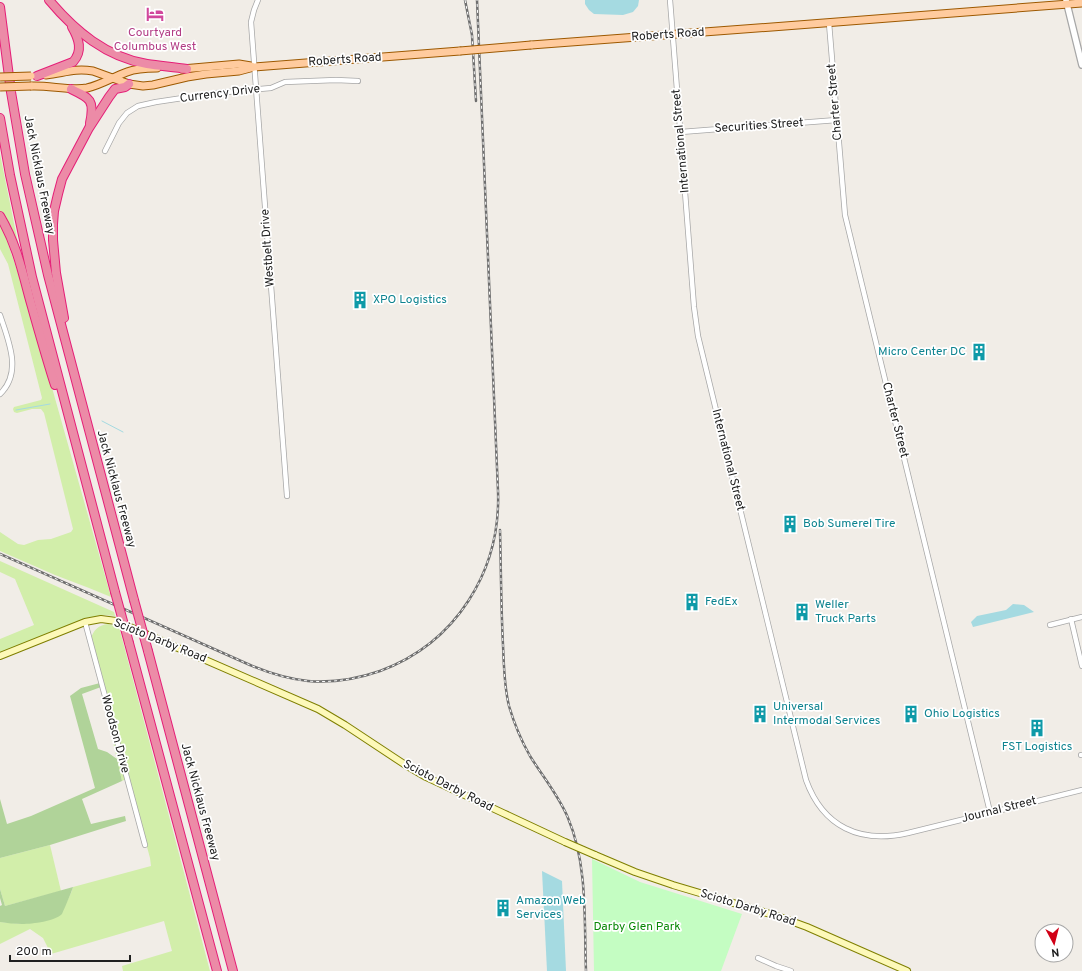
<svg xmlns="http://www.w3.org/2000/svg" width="1082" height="971" viewBox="0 0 1082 971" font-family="Overpass,sans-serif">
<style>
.grass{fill:#d2eeaa}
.forest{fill:#b0d399}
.park{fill:#c4fdc2}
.water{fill:#a5dae1}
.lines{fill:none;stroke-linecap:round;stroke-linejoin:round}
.stream{stroke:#a5dae1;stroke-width:1}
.minor-casing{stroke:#a7a7a7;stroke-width:6}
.tertiary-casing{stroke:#a7a7a7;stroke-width:8}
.secondary-casing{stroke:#7f7f00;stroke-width:8}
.primary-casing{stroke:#9d5900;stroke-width:9}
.motorway-casing{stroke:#e51e77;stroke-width:10}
.minor{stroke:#fff;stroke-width:4.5}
.tertiary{stroke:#fff;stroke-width:5.5}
.secondary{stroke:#fdf9b9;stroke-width:6}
.primary{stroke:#ffcb9e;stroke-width:7}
.motorway{stroke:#ec8ba7;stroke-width:8}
.rail-casing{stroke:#6e6e6e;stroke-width:2.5}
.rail{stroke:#fff;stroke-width:1;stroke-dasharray:3;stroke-linecap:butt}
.secondary-bridge-casing{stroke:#7f7f00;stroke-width:8;stroke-linecap:butt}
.primary-bridge-casing{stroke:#9d5900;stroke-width:9;stroke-linecap:butt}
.motorway-bridge-casing{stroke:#e51e77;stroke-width:10;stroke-linecap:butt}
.secondary-bridge{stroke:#fdf9b9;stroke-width:6}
.primary-bridge{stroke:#ffcb9e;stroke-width:7}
.motorway-bridge{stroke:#ec8ba7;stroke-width:8}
.labels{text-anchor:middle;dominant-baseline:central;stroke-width:3.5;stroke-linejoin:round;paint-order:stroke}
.hotel-label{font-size:12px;fill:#b23c85;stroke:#fff}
.street-label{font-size:12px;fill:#202020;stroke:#fff}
.culture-label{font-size:12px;fill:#0d838f;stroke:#fff;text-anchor:start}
.park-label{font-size:12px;fill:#088805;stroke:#fff}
</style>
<rect width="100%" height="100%" fill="#f1ede7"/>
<g class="grass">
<polygon points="0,154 19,248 18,249 9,228 0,211"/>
<polygon points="0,222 8,238 8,244 27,299 111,597 89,588 55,575 0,551 0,532 18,544 24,545 38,540 51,539 71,532 73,529 44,413 41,409 32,409 17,413 14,412 13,409 14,407 41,400 42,398 8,264 0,249"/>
<polygon points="0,561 114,612 115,616 104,615 80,622 0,654 0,639 34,625 15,579 0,572"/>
<path d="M108,624L119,627L210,971H123L122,966L172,951L164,921L51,954L43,938L30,929L0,944V922L22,924L67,901L71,893L73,887L151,866L150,858L91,639C93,630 99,625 108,624Z"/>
<polygon points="113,728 126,779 122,781 110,729"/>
<polygon points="50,845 61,891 5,906 0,889 0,858"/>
</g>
<g class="forest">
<polygon points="100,683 101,687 82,694 98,749 107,752 117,759 122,781 82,799 91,824 125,816 126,821 50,845 0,858 0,799 7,824 31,816 95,788 70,696 81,688"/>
<path d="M73,887C72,891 63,912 62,914C55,921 33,924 22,924C15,924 7,923 0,922V906L2,905L0,898V889L5,906Z"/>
</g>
<polygon class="park" points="592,859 640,882 742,914 721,971 594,971"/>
<g class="water">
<polygon points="585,0 639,0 638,6 633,12 623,15 594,14 589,10 585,4"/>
<polygon points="1013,604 1024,605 1034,612 973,627 971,622 977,616 1006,610"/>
<polygon points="542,871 562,881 566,971 547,971"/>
</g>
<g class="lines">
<g class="stream">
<polyline points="16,410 50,404"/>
<polyline points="102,421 123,432"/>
</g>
<g class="minor-casing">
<g id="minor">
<polyline points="258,0 254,10 251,22 287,496"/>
<path d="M670,0L694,307L698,336L806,780C823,827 860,844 908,833L1082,790"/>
<polyline points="829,23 845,215 990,812"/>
<polyline points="681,132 837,120"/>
<polyline points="105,151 119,123 127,113 138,106 156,102 216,93 271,88 285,82 336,80 358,81"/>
<path d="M0,315C8,340 23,372 0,394"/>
<polyline points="1071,619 1082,666"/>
<polyline points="85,622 145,845"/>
<polyline points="1050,625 1082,617"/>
<polyline points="1081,755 1082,755"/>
<polyline points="758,958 776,966 791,971"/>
</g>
</g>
<g class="tertiary-casing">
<polyline id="tertiary" points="1066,0 1082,65"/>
</g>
<g class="secondary-casing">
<g id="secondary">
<polyline points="0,656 85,622 101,619 116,621 318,709 345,725 404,764 426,777 503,813 565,842"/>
<polyline points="595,855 635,872 673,885 777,916 807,927 907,971"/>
</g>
</g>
<g class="primary-casing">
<g id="primary">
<polyline points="531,45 772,27 1082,3"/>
<polyline points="182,69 239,64 251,66"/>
<path d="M46,75C64,73 74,68 93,71L129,84L143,86L153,85L187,77L206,74L239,71L254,67L460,51"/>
<path d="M31,86C49,85 70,91 87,88C101,85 113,77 127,72C137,68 147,68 157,68"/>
</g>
</g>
<g class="motorway-casing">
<g id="motorway">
<path d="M49,0C75,31 106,57 147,64C160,66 174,67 187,69"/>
<polyline points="0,7 11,92 25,174 48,275 134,600"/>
<path d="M37,76L73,62C83,51 79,39 72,27"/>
<path d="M71,89C90,98 95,100 90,123"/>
<polyline points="0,118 10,175 32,277 115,592"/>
<path d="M0,216C16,243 22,270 30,300C38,328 46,357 55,385"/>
<polyline points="64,318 56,273 53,240 53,224 54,211 58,194 62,179 89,128 109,97 115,89 125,87 129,84"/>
<polyline points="129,643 217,971"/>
<polyline points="148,651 233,971"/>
</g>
</g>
<use href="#minor" class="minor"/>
<use href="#tertiary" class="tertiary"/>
<use href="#secondary" class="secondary"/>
<use href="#primary" class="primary"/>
<use href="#motorway" class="motorway"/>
<g class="rail-casing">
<g id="rail">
<polyline points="465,0 472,35 476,101"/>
<path d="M500,530C501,568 501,607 503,645C504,666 504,686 509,706C514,723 521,740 530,756C543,777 559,796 568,818C588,865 584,921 586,971"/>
<path d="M0,554L250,665C269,673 288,679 308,681C333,683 357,679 380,671C456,643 501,571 498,491L477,0"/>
</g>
</g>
<use href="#rail" class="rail"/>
<g class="secondary-bridge-casing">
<polyline id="secondary-bridge" points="565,842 595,855"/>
</g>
<g class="primary-bridge-casing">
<g id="primary-bridge">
<polyline points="460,51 531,45"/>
<polyline points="0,77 31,76"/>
<polyline points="0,87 31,86"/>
</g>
</g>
<g class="motorway-bridge-casing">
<g id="motorway-bridge">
<polyline points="115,592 129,643"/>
<polyline points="134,600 148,651"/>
</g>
</g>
<use href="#secondary-bridge" class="secondary-bridge"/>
<use href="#primary-bridge" class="primary-bridge"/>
<use href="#motorway-bridge" class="motorway-bridge"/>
</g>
<defs>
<g id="hotel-bare" transform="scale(1.38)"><path d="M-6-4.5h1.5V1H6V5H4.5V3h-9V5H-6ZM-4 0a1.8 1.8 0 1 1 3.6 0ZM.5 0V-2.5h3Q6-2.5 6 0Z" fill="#d1479c" stroke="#fff" stroke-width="2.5" paint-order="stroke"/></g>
<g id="building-bare" transform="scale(1.38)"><path d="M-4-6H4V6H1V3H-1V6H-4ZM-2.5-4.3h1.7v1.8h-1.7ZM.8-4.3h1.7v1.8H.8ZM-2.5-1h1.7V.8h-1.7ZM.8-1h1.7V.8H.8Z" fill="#0f9aa8" stroke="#fff" stroke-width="2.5" paint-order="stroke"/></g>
</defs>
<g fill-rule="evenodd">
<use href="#hotel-bare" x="155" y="14"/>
<use href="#building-bare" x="360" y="300"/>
<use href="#building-bare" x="979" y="352"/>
<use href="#building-bare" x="790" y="524"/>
<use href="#building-bare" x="692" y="602"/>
<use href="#building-bare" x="802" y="612"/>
<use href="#building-bare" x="760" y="714"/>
<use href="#building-bare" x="911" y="714"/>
<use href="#building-bare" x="1037" y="728"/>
<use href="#building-bare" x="503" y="908"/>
</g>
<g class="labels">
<g class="hotel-label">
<text x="155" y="33">Courtyard<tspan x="155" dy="14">Columbus West</tspan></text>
</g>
<g class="street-label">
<text transform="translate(668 35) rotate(-4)">Roberts Road</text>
<text transform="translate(345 60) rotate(-4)">Roberts Road</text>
<text transform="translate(220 94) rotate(-7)">Currency Drive</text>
<text transform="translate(835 102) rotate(-95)">Charter Street</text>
<text transform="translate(759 126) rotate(-4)">Securities Street</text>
<text transform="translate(681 141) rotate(-95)">International Street</text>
<text transform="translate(39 175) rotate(79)">Jack Nicklaus Freeway</text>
<text transform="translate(268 248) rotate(-94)">Westbelt Drive</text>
<text transform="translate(895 420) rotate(76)">Charter Street</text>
<text transform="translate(728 460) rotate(76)">International Street</text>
<text transform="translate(116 489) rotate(75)">Jack Nicklaus Freeway</text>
<text transform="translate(160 641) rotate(22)">Scioto Darby Road</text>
<text transform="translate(115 734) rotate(75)">Woodson Drive</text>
<text transform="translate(448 786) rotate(27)">Scioto Darby Road</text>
<text transform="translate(200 802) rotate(75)">Jack Nicklaus Freeway</text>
<text transform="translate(999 810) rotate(-14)">Journal Street</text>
<text transform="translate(748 908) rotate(17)">Scioto Darby Road</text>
</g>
<g class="culture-label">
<text x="373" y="300">XPO Logistics</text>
<text x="966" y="352" text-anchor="end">Micro Center DC</text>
<text x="803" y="524">Bob Sumerel Tire</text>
<text x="705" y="602">FedEx</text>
<text x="815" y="605">Weller<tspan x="815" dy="14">Truck Parts</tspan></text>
<text x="773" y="707">Universal<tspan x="773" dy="14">Intermodal Services</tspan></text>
<text x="924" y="714">Ohio Logistics</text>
<text x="1037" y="747" text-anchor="middle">FST Logistics</text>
<text x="516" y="901">Amazon Web<tspan x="516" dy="14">Services</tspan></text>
</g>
<g class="park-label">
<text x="637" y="927">Darby Glen Park</text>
</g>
</g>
<g transform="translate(1054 943) rotate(173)"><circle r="19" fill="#ffffff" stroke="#a6a6a6"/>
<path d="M0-3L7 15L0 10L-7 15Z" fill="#d10016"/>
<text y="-6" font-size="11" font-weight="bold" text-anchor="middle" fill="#202020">N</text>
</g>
<path d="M10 955v6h120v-6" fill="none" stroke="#202020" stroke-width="2"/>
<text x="16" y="955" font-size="12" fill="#202020" stroke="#ffffff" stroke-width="3" paint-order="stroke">200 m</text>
</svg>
